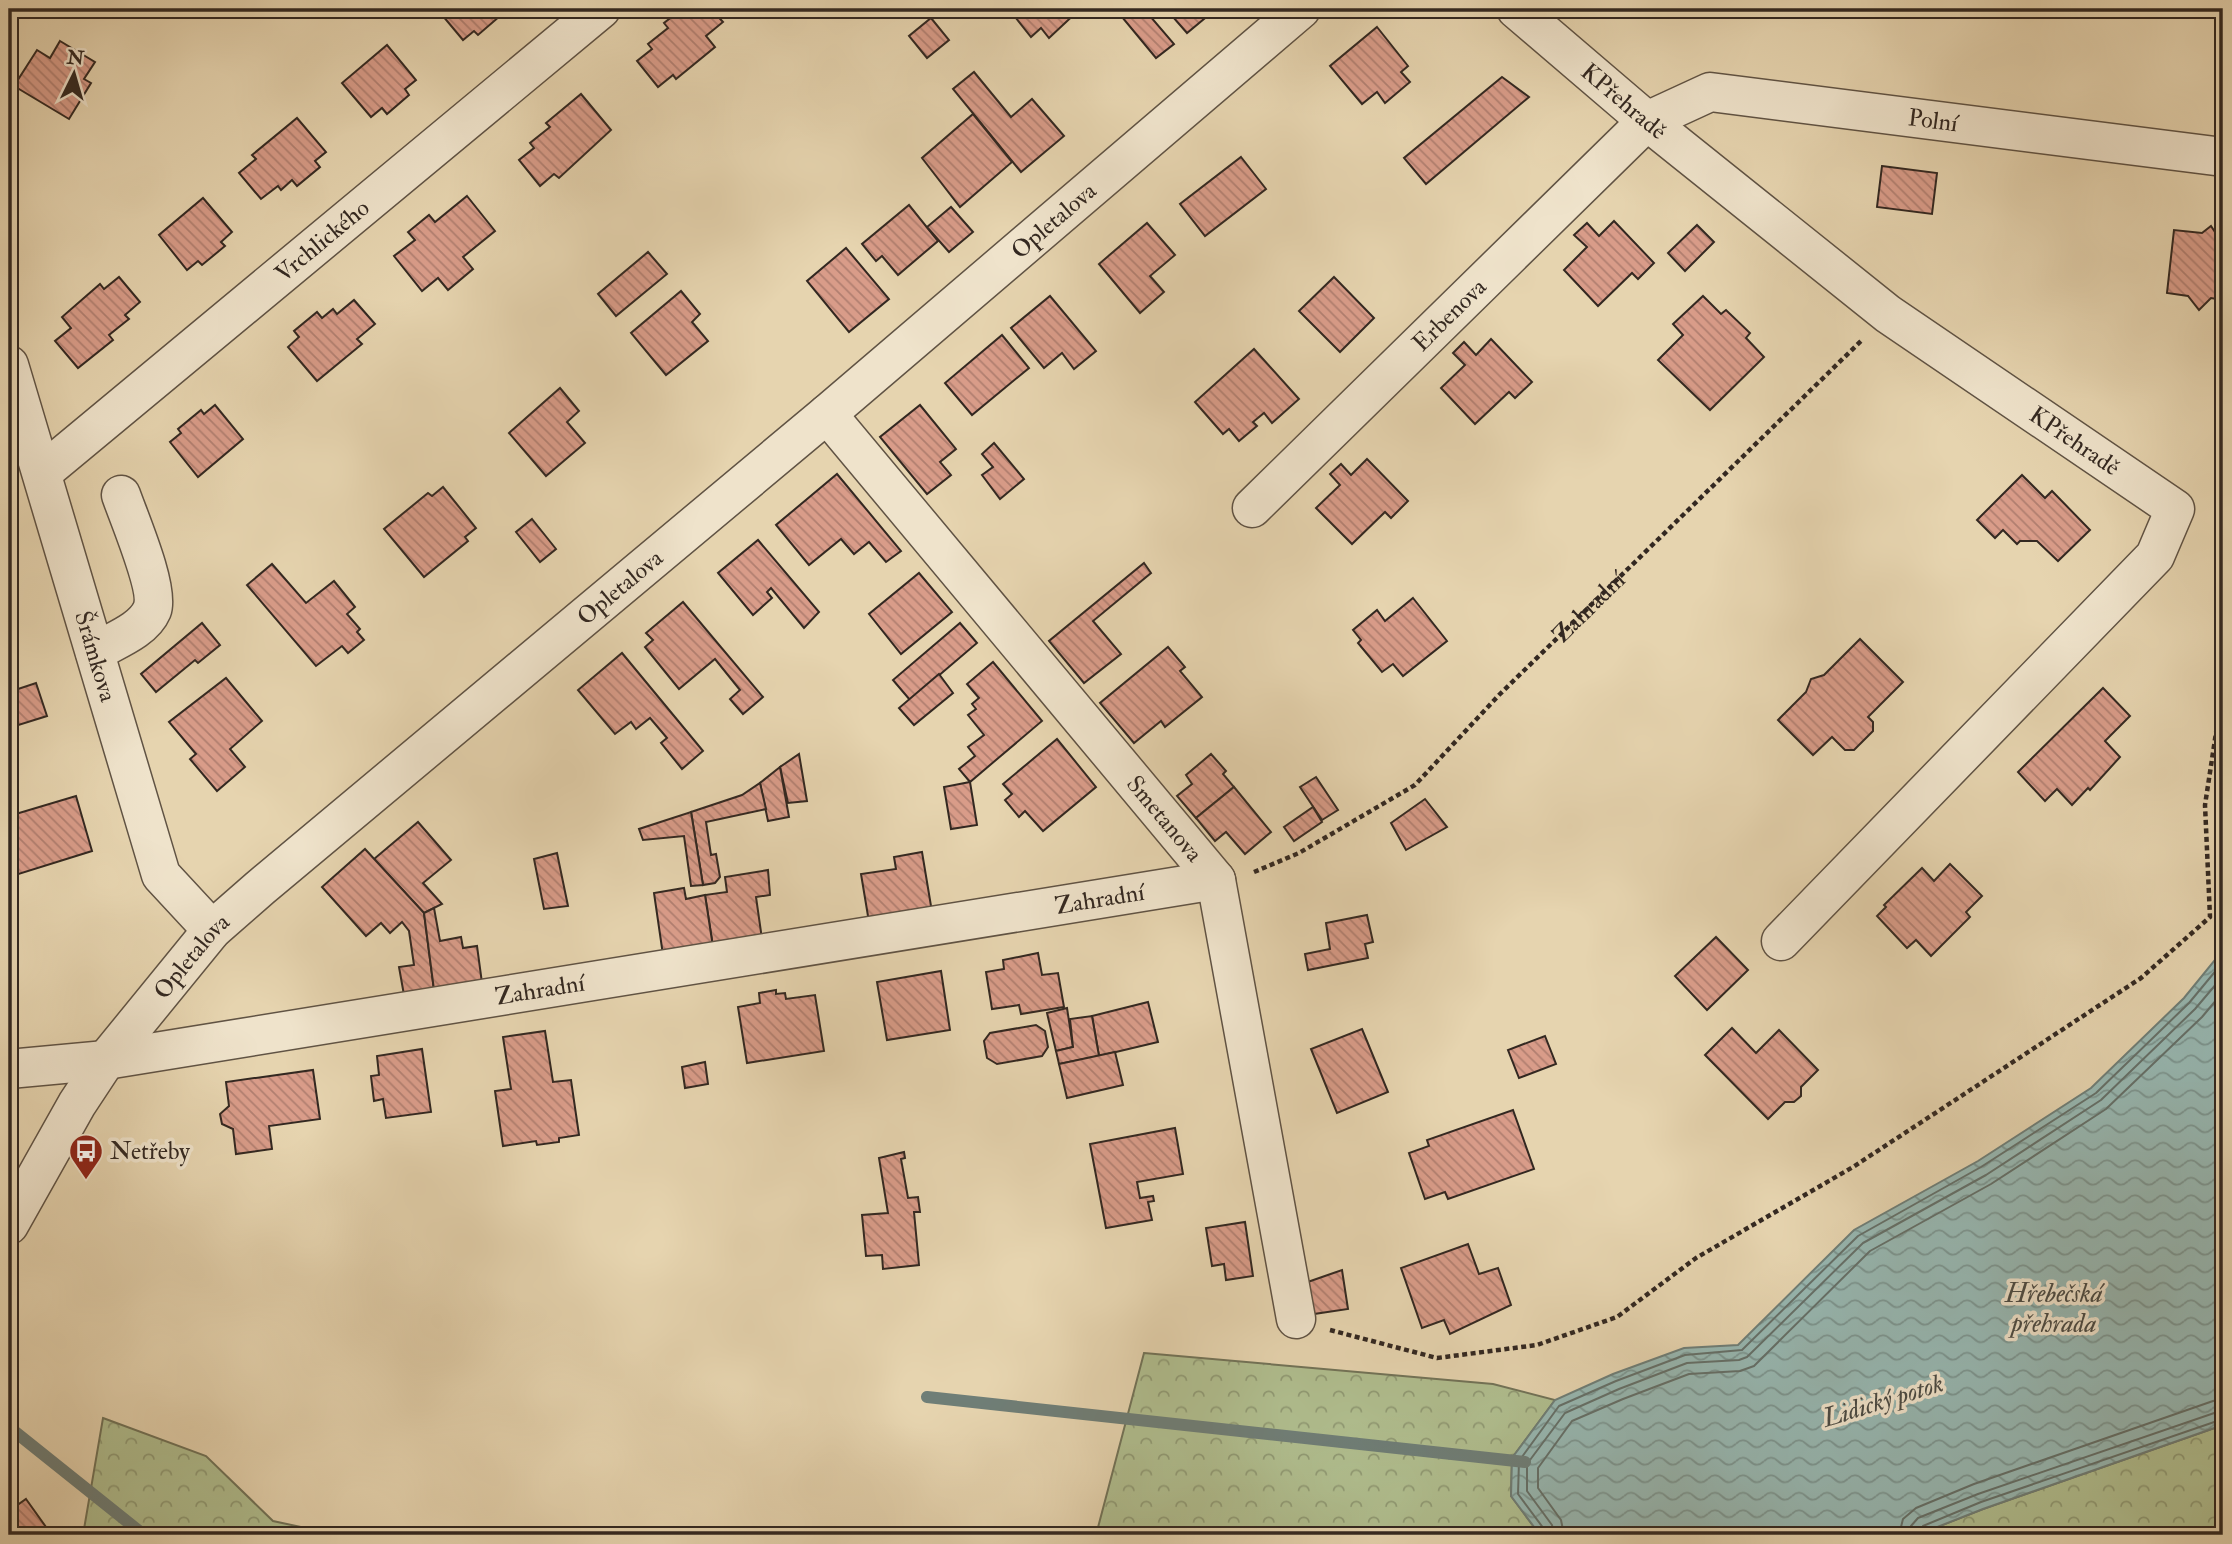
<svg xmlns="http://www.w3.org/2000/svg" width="2232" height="1544" viewBox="0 0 2232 1544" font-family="'IM FELL Double Pica',serif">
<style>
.forest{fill:url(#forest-crowns);stroke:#727358;stroke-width:2}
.water{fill:url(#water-waves);stroke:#6f7e77;stroke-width:2}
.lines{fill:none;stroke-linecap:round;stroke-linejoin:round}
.shore{stroke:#657069;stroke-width:2}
.stream{stroke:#6f7e77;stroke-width:12}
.building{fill:url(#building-back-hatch);stroke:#332821;stroke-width:2}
.minor-casing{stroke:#605344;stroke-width:41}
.path{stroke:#332821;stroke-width:4.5;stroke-dasharray:5 3.5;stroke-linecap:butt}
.minor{stroke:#efe3cb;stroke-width:38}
.labels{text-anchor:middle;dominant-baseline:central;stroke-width:7;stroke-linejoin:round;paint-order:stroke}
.street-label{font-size:24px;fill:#332821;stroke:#efe3cb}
.poi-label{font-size:24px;fill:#332821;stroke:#efe3cb;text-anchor:start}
.water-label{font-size:26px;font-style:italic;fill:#4c4c45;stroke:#efe3cb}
</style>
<defs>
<pattern id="forest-crowns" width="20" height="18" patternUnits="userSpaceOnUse" patternTransform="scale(1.75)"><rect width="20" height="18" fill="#b0be8f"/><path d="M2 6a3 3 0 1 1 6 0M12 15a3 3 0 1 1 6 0" fill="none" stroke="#909a74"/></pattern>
<pattern id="water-waves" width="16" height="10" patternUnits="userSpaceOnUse" patternTransform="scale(1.75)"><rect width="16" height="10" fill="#97b7b1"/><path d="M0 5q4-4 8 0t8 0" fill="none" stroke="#7c9590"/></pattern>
<pattern id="building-back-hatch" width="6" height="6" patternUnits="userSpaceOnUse" patternTransform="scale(1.75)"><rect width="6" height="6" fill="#d99c89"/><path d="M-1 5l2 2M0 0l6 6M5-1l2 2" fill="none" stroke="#b17f70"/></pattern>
</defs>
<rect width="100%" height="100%" fill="#e6d4af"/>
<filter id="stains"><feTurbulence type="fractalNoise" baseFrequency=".00286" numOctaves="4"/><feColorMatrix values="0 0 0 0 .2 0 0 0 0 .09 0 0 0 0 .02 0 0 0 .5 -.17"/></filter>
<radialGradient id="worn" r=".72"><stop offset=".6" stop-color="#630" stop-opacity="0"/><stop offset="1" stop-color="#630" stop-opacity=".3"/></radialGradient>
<g class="forest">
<polygon points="1144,1353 1493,1384 1555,1400 1512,1458 1511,1496 1540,1535 1096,1535"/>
<polygon points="103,1418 206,1456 273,1521 338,1535 83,1535"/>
<polygon points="2223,1425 2223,1535 1917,1535 1983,1509"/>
</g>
<polygon class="water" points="2223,950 2223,1425 1983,1509 1917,1535 1540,1535 1511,1496 1512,1458 1555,1400 1613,1374 1684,1348 1738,1345 1854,1230 1978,1161 2091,1088 2184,998"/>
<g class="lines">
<g class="shore">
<polyline points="1545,1535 1544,1529 1518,1494 1519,1461 1559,1406 1616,1381 1685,1355 1742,1350 1858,1236 1981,1167 2096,1093 2189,1003 2223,962"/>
<polyline points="1554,1535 1552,1525 1527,1491 1527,1464 1565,1413 1619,1389 1687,1363 1739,1360 1747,1357 1863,1243 1986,1175 2101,1100 2195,1009 2223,976"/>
<polyline points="1564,1535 1561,1520 1538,1488 1538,1468 1572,1421 1623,1399 1689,1374 1740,1371 1754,1366 1870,1251 1991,1184 2106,1109 2202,1017 2223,992"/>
<polyline points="1899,1535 1903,1519 1916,1508 1974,1484 2213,1401 2223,1399"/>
<polyline points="1910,1535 1911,1526 1918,1518 1978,1494 2223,1410"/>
<polyline points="1918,1535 1923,1526 1981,1502 2223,1419"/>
</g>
<g class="stream">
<polyline points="927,1397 1525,1462"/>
<polyline points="9,1427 144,1535"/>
</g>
</g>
<g class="building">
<polygon points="437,9 500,9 496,12 500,16 478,35 474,31 463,40"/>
<polygon points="682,9 711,9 723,22 706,36 715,47 676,79 673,75 658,87 637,61 652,49 648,44 668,28 664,23"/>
<polygon points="1018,9 1080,9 1049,38 1041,28 1031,37 1012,13"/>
<polygon points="1120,9 1144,9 1174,44 1156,58 1117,11"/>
<polygon points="1166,9 1216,9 1187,33"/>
<polygon points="931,18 949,40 927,58 909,36"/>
<polygon points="1377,27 1408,66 1401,72 1410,82 1385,103 1377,92 1362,104 1330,66"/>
<polygon points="60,41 95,62 84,79 91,83 69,119 14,86 37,50 50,58"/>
<polygon points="387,45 416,80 405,89 409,95 387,114 382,108 371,117 342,83"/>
<polygon points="974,72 1011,117 1032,99 1064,136 1021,172 953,89"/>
<polygon points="1502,77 1529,97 1426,184 1404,158"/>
<polygon points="581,94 611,130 559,178 554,174 540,186 519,160 534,148 530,143 550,127 546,123"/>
<polygon points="973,114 1012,162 960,207 922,158"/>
<polygon points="297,118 326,152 315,161 320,167 297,186 292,180 281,190 278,186 261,199 239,173 256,159 252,155"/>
<polygon points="1241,157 1266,189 1205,236 1180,204"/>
<polygon points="1882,166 1937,173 1932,214 1877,207"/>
<polygon points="467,196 495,231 463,257 473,269 448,290 438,278 422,291 394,256 415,240 408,232 429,215 435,222"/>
<polygon points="203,198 232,232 221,242 225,246 202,265 198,261 187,270 159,235"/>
<polygon points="909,205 938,241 898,275 882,256 876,261 862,244"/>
<polygon points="951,207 973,232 949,252 927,227"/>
<polygon points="1614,221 1654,263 1638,279 1632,273 1598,306 1564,270 1587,247 1574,235 1587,223 1599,236"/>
<polygon points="1147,223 1175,255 1150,276 1164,292 1140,313 1099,264"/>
<polygon points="1697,225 1714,242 1685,271 1668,253"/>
<polygon points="2211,226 2217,235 2223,236 2223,300 2211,298 2199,310 2188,296 2167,293 2174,230 2202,233"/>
<polygon points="846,248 889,299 849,332 807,281"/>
<polygon points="648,252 667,274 616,316 598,294"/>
<polygon points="119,277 140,302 125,315 129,319 109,335 113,340 78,368 55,341 71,328 62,317 100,284 104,289"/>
<polygon points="1334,277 1374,318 1340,352 1299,311"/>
<polygon points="681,291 700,314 692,322 708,341 666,375 631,333"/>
<polygon points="1050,296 1096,351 1074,369 1062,353 1044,368 1011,328"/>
<polygon points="1703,296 1721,314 1726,310 1750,333 1746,338 1764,357 1710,410 1658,360 1683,335 1673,324"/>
<polygon points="354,300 375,324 357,339 362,344 317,381 288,347 299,337 294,331 317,312 322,318 333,309 337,314"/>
<polygon points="1002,335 1029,368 972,415 945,383"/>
<polygon points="1491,339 1532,382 1515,398 1509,392 1475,424 1441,388 1465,365 1453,353 1464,342 1476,355"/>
<polygon points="1254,349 1299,399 1272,423 1264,413 1253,422 1257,426 1239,441 1229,429 1223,434 1195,402"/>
<polygon points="560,388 579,411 567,422 585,443 546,476 509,433"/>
<polygon points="215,405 243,439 198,477 170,442 181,433 178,429 201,410 204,414"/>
<polygon points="920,405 956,449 940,462 951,475 927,494 880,437"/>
<polygon points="994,443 1024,479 1000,499 982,475 993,467 982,454"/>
<polygon points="1367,459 1408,501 1391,518 1385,512 1352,544 1316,508 1340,485 1330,474 1341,464 1351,475"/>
<polygon points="837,474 901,551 886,562 869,542 854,554 841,539 809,565 776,525"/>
<polygon points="2022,475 2045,498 2052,491 2090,530 2058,561 2037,541 2020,541 2017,544 2003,530 1995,538 1977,520"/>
<polygon points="443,487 476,528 465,537 468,541 424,577 384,529 428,493 432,496"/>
<polygon points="532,519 556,549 540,562 516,532"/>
<polygon points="758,540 819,612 804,628 771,588 767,592 772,598 753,615 718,573"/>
<polygon points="1144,563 1151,573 1093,621 1121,654 1084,683 1049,641"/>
<polygon points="272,564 306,603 334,581 355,607 347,614 360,629 357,632 364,640 348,653 342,646 316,666 247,585"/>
<polygon points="919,573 952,612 901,654 869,614"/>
<polygon points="1413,598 1447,641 1403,676 1393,664 1382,672 1358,643 1361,640 1353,630 1377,610 1385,621"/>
<polygon points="683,602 763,697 743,714 730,699 740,690 715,659 679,689 645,647 653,640 646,633"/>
<polygon points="202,623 220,645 198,663 195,660 156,692 141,674"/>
<polygon points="960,623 977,643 910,700 893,680"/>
<polygon points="1860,639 1903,682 1868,717 1873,722 1873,731 1854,750 1845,750 1832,737 1813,755 1778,720 1806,692 1811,679 1824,675"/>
<polygon points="1168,647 1185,667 1180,671 1202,697 1165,727 1161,721 1134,743 1100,703"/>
<polygon points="622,653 703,751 682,769 661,743 667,738 650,718 636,729 631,722 615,734 578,690"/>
<polygon points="993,662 1042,721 970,782 959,769 975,756 968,747 984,735 968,715 976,709 972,704 979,698 967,684"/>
<polygon points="939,674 953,693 914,725 899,708"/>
<polygon points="226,678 262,721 230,749 245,767 217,791 190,759 196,754 169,722"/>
<polygon points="36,683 47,716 9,728 9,692"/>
<polygon points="2103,688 2130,716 2105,741 2120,757 2090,790 2088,788 2072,805 2057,789 2045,801 2018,772"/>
<polygon points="1057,739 1096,787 1043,831 1025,811 1019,817 1005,800 1012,794 1003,784"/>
<polygon points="799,754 807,801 788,803 780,767"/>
<polygon points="1211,754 1226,771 1223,774 1234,787 1196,818 1177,796 1192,784 1186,775"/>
<polygon points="780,767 789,817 768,821 760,783"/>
<polygon points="1316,777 1338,810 1322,820 1300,787"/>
<polygon points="970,782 977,825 951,829 944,787"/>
<polygon points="760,783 766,809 706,822 711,855 716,854 720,877 715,883 703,885 691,812 742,795"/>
<polygon points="1234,787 1271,832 1245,854 1226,832 1215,841 1196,818"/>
<polygon points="76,796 92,851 9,877 9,816"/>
<polygon points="1425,799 1447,827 1406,850 1391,823"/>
<polygon points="1313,807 1322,822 1294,841 1284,827"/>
<polygon points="691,812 703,885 691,886 684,836 643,840 639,829"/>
<polygon points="418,822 451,860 423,883 442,904 424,913 374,859"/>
<polygon points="365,849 424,913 434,990 404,995 399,967 414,965 409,931 402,922 390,933 381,923 366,936 322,887"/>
<polygon points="922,852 932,912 869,922 861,874 896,869 894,857"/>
<polygon points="557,853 568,906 544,909 534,859"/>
<polygon points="1950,864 1982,896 1966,912 1970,917 1931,956 1916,940 1907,948 1877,916 1886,907 1884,905 1922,868 1934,881"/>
<polygon points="768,870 770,895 756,897 762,939 713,947 705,895 727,892 725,877"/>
<polygon points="684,888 686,899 705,895 713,947 663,955 654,893"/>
<polygon points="434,908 440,941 461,937 463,948 477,946 482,983 434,990 424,913"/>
<polygon points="1367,915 1373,942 1365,944 1368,958 1308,970 1305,954 1330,949 1326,923"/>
<polygon points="1716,937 1748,970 1707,1010 1675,976"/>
<polygon points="1038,953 1042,975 1058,973 1064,1007 1021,1014 1019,1005 992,1009 986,972 1004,969 1003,960"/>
<polygon points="941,971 950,1030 887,1040 877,982"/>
<polygon points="776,990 776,994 785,993 786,999 815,995 824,1051 747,1063 738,1007 760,1003 759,993"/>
<polygon points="1148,1002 1158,1042 1099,1056 1092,1016"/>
<polygon points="1067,1008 1073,1047 1056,1051 1047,1013"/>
<polygon points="1092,1016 1099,1056 1059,1064 1056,1051 1073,1047 1070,1019"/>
<polygon points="1036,1025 1045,1031 1048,1047 1042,1056 997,1064 987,1058 984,1041 990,1033"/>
<polygon points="1732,1028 1756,1053 1779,1030 1818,1070 1801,1087 1801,1096 1794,1102 1785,1102 1768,1119 1705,1055"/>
<polygon points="1362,1029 1388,1092 1337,1113 1311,1049"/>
<polygon points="545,1031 553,1082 571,1080 579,1135 559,1138 559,1142 537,1145 536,1141 503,1146 495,1091 511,1089 503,1037"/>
<polygon points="1545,1036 1556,1064 1519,1078 1508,1050"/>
<polygon points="422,1049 431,1112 386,1118 383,1099 374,1101 371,1076 379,1075 377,1056"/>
<polygon points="1115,1052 1123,1085 1067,1098 1059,1064"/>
<polygon points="705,1062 708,1084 685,1088 682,1067"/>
<polygon points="313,1070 320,1119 269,1126 272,1149 236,1154 233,1129 222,1124 220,1114 229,1106 226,1082"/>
<polygon points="1513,1110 1534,1169 1448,1199 1445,1192 1425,1199 1409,1153 1429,1146 1427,1140"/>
<polygon points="1175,1128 1183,1174 1137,1182 1140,1198 1153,1196 1154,1201 1148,1202 1152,1220 1106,1228 1090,1144"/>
<polygon points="904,1152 905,1158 901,1159 908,1198 918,1197 920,1212 914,1212 919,1265 883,1269 882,1255 866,1256 862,1215 888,1213 879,1158"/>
<polygon points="1245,1222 1253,1276 1226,1280 1224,1264 1212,1266 1206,1228"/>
<polygon points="1468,1244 1479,1274 1498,1268 1511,1305 1450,1334 1444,1320 1422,1328 1401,1268"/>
<polygon points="1342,1270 1348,1309 1307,1315 1302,1284"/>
<polygon points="26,1499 46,1527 35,1535 9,1535 9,1511"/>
</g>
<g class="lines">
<g class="minor-casing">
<g id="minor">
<path id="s2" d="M1516,9L1647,121L1888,314L2175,509L2155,556L1781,941"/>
<path id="s3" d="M9,365L161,875L212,930"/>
<path id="s4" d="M827,414L1216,880L1296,1319"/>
<path id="s5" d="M42,473L601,9"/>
<path id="s6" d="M1252,508L1647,121L1710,92L2223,157"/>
<path d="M95,652C113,641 143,631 152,610C160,590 129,518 121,495"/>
<path id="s7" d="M9,1069L106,1060L1216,880"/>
<path id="s8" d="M9,1225L77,1104L106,1060L212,930L260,888L827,414L1301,9"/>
</g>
</g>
<g class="path">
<path id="s1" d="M1254,872L1299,853L1415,785L1500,694L1862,340"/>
<polyline points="1330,1330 1437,1358 1537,1345 1617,1317 1696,1258 1853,1167 2141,978 2210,917 2205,805 2223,687"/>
</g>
<use href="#minor" class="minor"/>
</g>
<defs>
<g id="bus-pin" transform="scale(1.75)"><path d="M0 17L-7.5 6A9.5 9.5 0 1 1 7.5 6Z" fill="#8f2418" stroke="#efe3cb"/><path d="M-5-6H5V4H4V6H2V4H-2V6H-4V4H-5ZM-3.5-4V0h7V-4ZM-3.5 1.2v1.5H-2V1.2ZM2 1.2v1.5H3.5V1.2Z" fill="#fff"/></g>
</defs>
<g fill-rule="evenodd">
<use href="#bus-pin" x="86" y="1151"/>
</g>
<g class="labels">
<g class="street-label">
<text stroke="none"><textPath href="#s2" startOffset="142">KPřehradě</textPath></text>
<text stroke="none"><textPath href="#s6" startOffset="847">Polní</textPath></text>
<text stroke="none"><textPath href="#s8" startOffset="1460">Opletalova</textPath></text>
<text stroke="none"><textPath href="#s5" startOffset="364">Vrchlického</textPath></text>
<text stroke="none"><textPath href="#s6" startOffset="276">Erbenova</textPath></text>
<text stroke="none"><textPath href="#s2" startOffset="707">KPřehradě</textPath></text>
<text stroke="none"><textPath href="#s8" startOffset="892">Opletalova</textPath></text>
<text stroke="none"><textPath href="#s1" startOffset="432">Zahradní</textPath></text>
<text stroke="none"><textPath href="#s3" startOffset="304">Šrámkova</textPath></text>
<text stroke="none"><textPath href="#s4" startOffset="527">Smetanova</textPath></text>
<text stroke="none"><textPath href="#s7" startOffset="1104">Zahradní</textPath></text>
<text stroke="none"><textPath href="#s8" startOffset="326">Opletalova</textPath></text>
<text stroke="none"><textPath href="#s7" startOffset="537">Zahradní</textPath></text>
</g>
<g class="poi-label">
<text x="110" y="1151">Netřeby</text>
</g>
<g class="water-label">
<text x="2054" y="1294">Hřebečská<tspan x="2054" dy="30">přehrada</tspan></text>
<text transform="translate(1883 1401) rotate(-17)">Lidický potok</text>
</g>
</g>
<rect width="2232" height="1544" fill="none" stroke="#e6d4af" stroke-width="35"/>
<rect x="10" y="10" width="2211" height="1523" fill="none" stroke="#332821" stroke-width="3.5"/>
<rect x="18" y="18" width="2197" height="1509" fill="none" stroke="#332821" stroke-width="2"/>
<g transform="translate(74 74) rotate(5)" stroke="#efe3cb" stroke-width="5" paint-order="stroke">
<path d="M0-5L12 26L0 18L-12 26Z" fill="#332821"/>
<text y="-10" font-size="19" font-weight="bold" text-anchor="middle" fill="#332821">N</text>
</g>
<rect width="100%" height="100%" filter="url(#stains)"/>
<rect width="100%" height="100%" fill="url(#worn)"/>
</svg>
